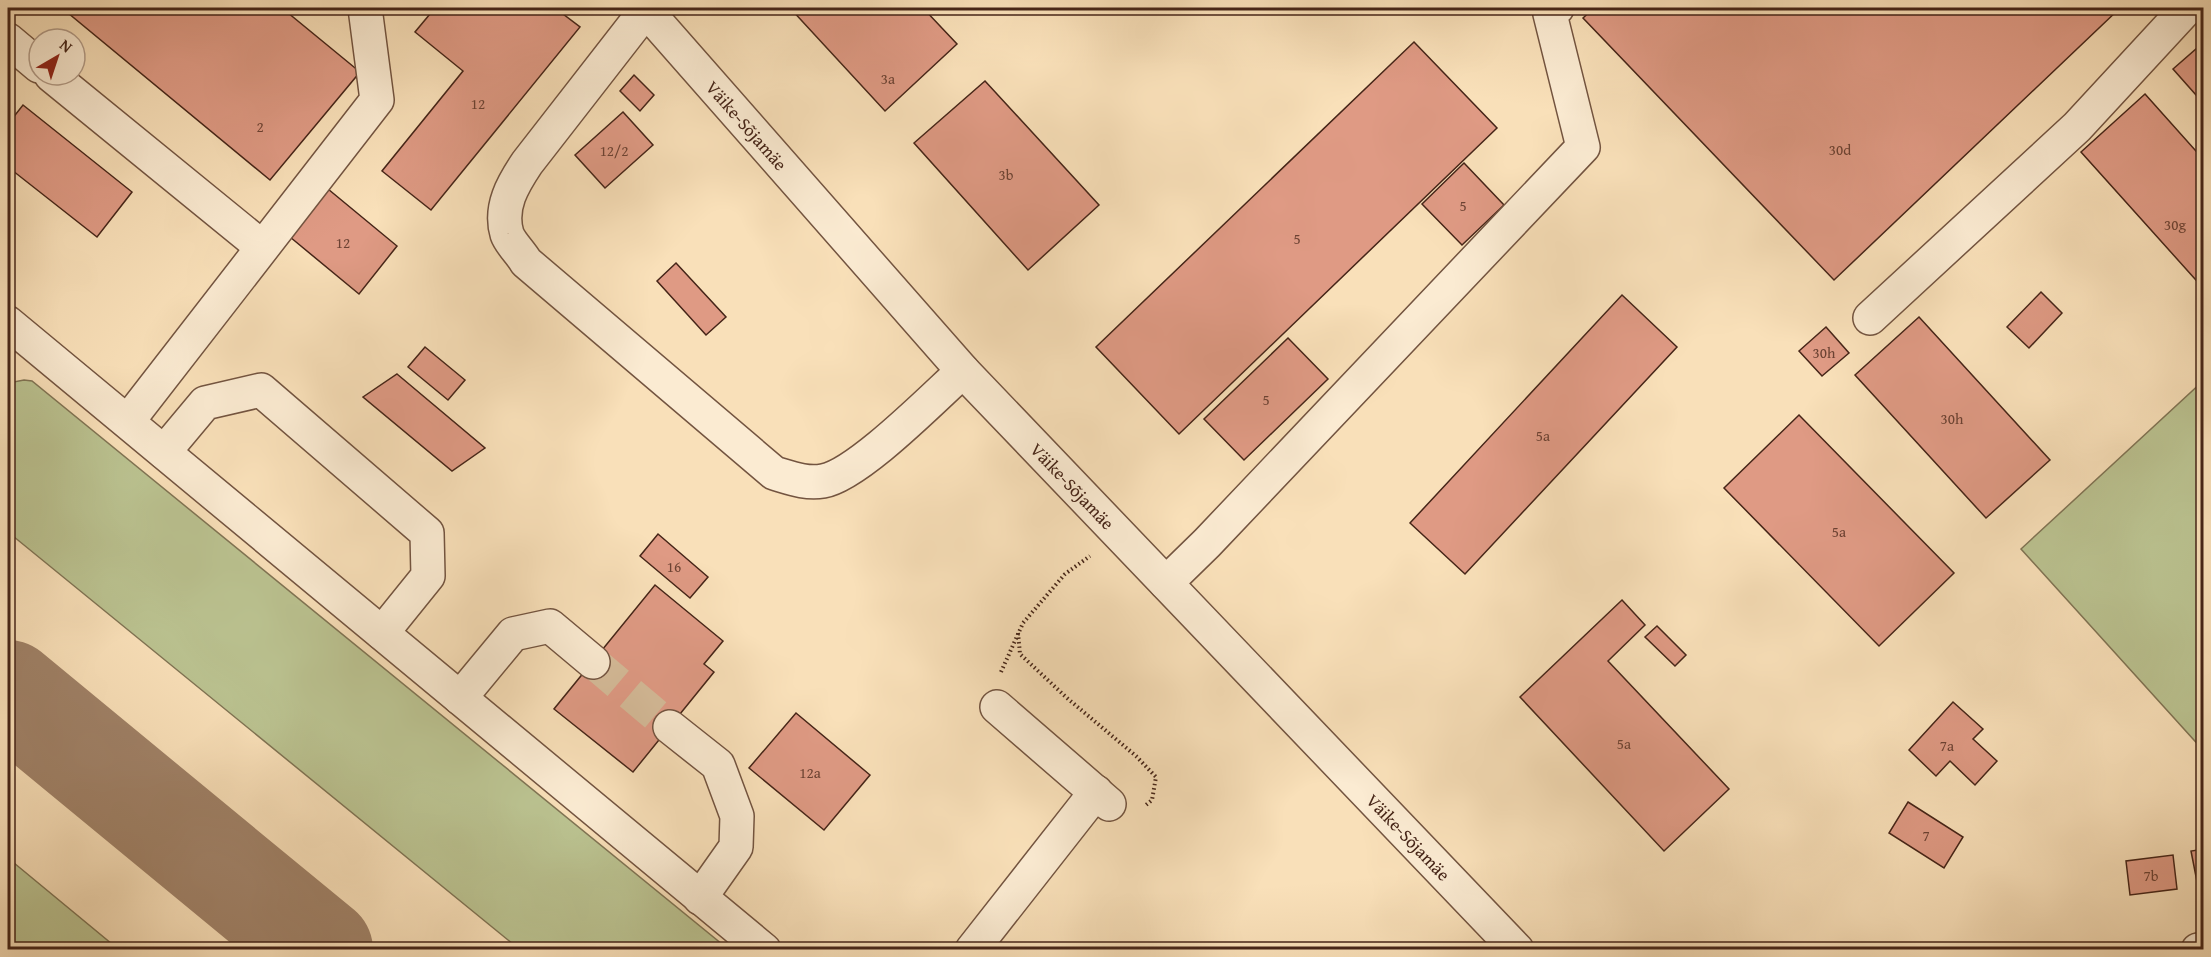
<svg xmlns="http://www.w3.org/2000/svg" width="2211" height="957" viewBox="0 0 2211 957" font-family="'Gentium Book Plus',serif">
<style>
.green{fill:#bbc391;stroke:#807454;stroke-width:1.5}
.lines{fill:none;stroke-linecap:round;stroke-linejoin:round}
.taxiway{stroke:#a08268;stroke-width:104}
.building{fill:#df9a84;stroke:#462518;stroke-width:1.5}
.minor-tunnel{stroke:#d5bb99;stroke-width:33;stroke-dasharray:33 16;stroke-linecap:butt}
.minor-casing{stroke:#735440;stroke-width:36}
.path{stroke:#462518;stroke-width:4;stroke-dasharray:1.5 3;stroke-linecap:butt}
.minor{stroke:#fbebd2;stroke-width:33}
.labels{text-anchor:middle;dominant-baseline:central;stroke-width:4.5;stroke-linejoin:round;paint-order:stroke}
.number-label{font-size:15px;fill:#6c4233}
.street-label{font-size:18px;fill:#462518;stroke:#fbebd2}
</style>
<rect width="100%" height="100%" fill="#f9e0b9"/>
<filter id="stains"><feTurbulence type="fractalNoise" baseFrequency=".00333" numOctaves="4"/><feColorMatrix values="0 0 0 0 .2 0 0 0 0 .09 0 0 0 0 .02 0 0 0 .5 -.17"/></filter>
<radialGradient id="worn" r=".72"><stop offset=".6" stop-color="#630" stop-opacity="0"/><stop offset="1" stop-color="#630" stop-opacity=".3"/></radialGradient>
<g class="green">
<polygon points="24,380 32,381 728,949 519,949 8,532 8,383"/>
<polygon points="2203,381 2203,750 2021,549"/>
<polygon points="8,858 118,949 8,949"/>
</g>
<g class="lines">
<polyline class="taxiway" points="8,692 321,950"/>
</g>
<g class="building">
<polygon points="62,8 282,8 360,72 270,180"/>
<polygon points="435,8 555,8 580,27 431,210 382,171 463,71 415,32"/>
<polygon points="790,8 923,8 957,44 885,111"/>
<polygon points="1594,8 2120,8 1834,280 1583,18"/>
<polygon points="1414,42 1497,128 1179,434 1096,347"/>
<polygon points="2204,42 2204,104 2173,69"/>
<polygon points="634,75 654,95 640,111 620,91"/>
<polygon points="985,81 1099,205 1028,270 914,143"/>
<polygon points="2145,94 2204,160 2204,289 2081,152"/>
<polygon points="23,105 132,192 97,237 8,167 8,124"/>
<polygon points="623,112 653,145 605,188 575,155"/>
<polygon points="1464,163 1504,205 1462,245 1422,204"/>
<polygon points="328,189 397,246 359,294 290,237"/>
<polygon points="676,263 726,317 706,335 657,281"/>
<polygon points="2041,292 2062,313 2029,348 2007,327"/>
<polygon points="1622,295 1677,347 1465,574 1410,523"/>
<polygon points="1919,317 2050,460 1986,518 1855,375"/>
<polygon points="1826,327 1849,353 1822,376 1799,351"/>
<polygon points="1288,338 1328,379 1244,460 1204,419"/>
<polygon points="425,347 465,380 448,400 408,367"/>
<polygon points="397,374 485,448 452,471 363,397"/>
<polygon points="1799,415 1954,573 1879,646 1724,488"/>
<polygon points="658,534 708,577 690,598 640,556"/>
<polygon points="655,585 723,641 704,664 714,672 633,772 554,709"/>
<polygon points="1622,600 1645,625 1608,661 1729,789 1664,851 1520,697"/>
<polygon points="1657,626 1686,655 1675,666 1645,637"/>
<polygon points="1953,702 1983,729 1973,739 1997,761 1975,785 1950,761 1936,776 1909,750"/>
<polygon points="796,713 870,775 824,830 749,768"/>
<polygon points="1908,802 1963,837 1944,868 1889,833"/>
<polygon points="2204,849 2204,886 2198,887 2191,851"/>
<polygon points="2173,855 2177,889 2130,895 2126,861"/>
</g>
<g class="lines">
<polyline class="minor-tunnel" points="593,662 670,727"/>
<g class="minor-casing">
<g id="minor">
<path id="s1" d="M644,8L963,371L1517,950"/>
<path d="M646,10L527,163C513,184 499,207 507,234C510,243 521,253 526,262L774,473C791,478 806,484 823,481C858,475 934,397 963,371"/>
<polyline points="8,40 39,66"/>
<polyline points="51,75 262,247"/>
<polyline points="1870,318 2077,127 2187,8"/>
<polyline points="8,323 764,950"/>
<polyline points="128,421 377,100 365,8"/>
<polyline points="164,452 205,403 261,390 427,533 428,576 382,633"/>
<polyline points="1166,583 1207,543 1583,147 1550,14 1557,8"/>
<polyline points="460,698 513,634 550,626 593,662"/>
<polyline points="997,707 1109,804"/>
<polyline points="670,727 718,765 737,816 736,847 700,898"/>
<polyline points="972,950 1096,792"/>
<polyline points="2198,950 2204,949"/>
</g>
</g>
<g class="path">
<polyline points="1018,633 1020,654 1067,698 1136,756 1156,777 1152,800 1146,805"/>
<polyline points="1001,672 1023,623 1065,574 1090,556"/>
</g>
<use href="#minor" class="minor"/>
</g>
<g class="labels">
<g class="number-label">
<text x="888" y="78">3a</text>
<text x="478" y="103">12</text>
<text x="260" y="126">2</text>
<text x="1840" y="149">30d</text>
<text x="614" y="150">12/2</text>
<text x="1006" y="174">3b</text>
<text x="1463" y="205">5</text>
<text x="2175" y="224">30g</text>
<text x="1297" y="238">5</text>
<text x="343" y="242">12</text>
<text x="1824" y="352">30h</text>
<text x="1266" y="399">5</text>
<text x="1952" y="418">30h</text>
<text x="1543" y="435">5a</text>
<text x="1839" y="531">5a</text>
<text x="674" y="566">16</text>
<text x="1624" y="743">5a</text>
<text x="1947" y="745">7a</text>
<text x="810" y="772">12a</text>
<text x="1926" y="835">7</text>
<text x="2151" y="875">7b</text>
</g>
<g class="street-label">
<text stroke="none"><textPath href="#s1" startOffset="156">Väike-Sõjamäe</textPath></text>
<text stroke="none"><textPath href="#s1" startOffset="642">Väike-Sõjamäe</textPath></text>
<text stroke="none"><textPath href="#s1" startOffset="1128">Väike-Sõjamäe</textPath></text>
</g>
</g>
<rect width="2211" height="957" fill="none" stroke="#f9e0b9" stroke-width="30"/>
<rect x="9" y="9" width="2193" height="939" fill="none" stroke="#462518" stroke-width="3"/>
<rect x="15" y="15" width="2181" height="927" fill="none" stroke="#462518" stroke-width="1.5"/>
<g transform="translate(57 57) rotate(39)"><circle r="28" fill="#fbebd2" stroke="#b39c88" stroke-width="1.5"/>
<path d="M0-4.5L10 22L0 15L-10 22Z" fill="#8f2418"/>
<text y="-9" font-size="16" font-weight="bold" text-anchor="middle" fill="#462518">N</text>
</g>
<rect width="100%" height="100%" filter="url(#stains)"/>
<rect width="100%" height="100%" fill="url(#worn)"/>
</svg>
